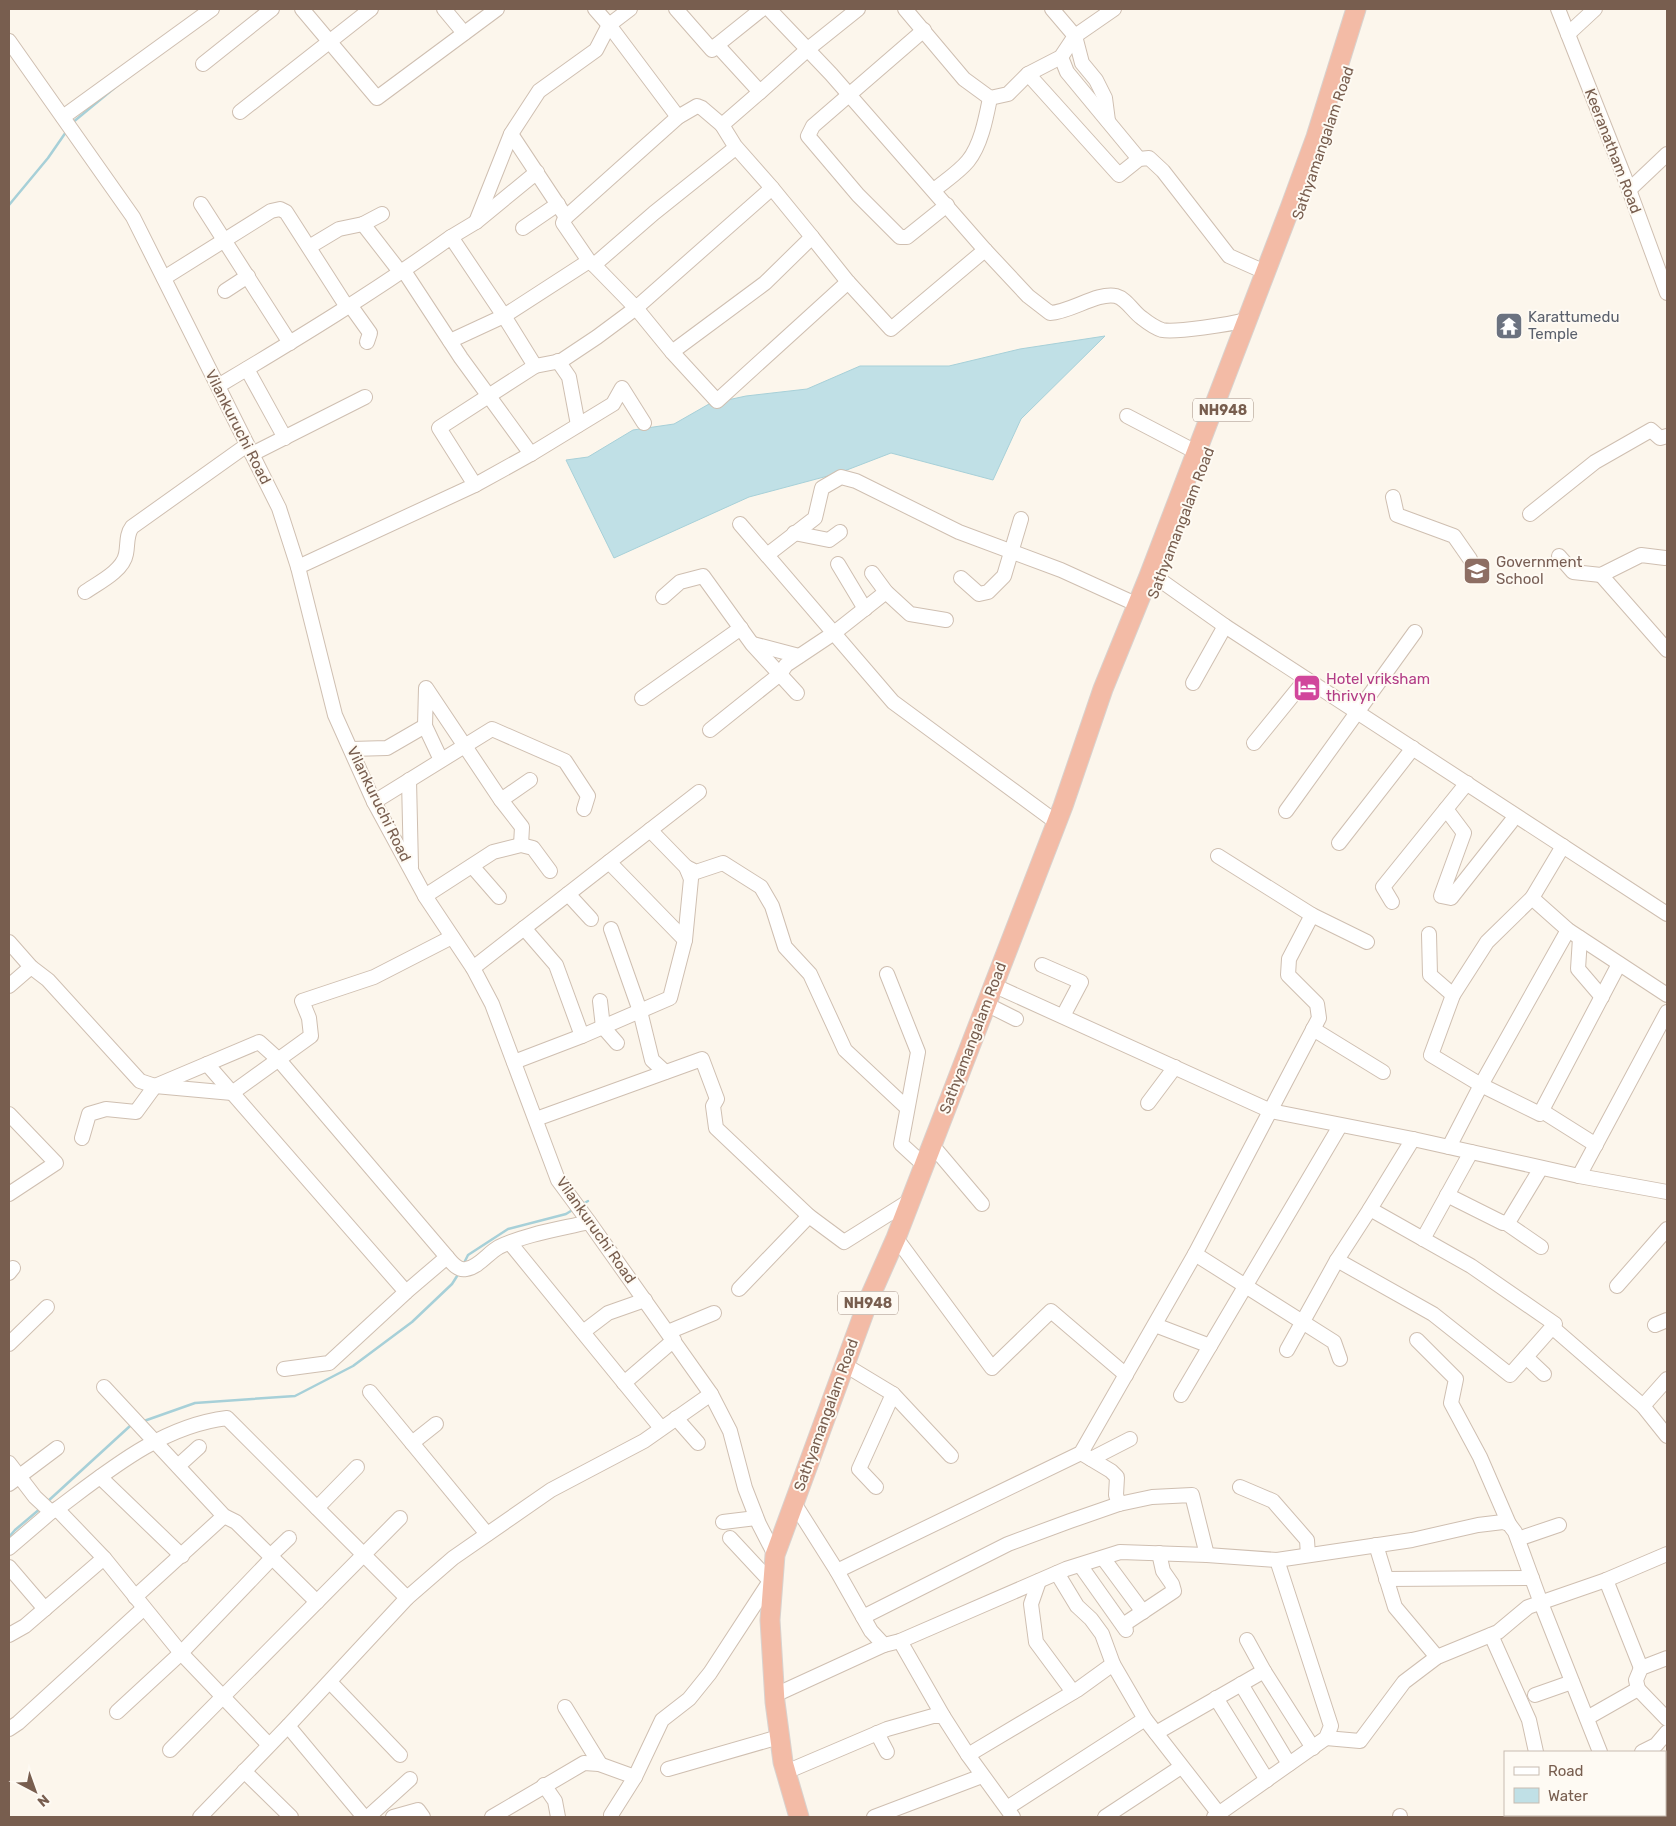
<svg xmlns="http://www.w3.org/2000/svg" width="1676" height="1826" viewBox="0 0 1676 1826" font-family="Rubik,sans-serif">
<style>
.water{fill:#c0e0e6;stroke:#a7d0d8}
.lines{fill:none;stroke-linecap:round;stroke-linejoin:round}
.stream{stroke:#a7d0d8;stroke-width:2.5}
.minor-casing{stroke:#cfbfb1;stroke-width:16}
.highway-casing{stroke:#d9d2ce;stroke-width:21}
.minor{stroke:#fff;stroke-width:14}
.highway{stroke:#f3bba6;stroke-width:19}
.labels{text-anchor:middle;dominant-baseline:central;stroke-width:4;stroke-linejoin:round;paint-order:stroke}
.shield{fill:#fefaf3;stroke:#a08d80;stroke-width:1}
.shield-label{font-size:14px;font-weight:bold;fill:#785e4f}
.street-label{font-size:15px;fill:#785e4f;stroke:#fefaf3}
.worship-label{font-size:15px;fill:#5b616d;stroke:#fefaf3;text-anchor:start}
.education-label{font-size:15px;fill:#785e54;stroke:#fefaf3;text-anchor:start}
.hotel-label{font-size:15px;fill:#b23c85;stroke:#fefaf3;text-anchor:start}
</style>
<rect width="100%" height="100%" fill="#fcf6ec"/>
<polygon class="water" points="1105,336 1021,419 993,480 891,453 839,473 749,497 614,558 566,460 588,457 633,430 674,424 709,404 746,396 807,389 860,366 949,366 1020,349"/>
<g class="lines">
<g class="stream">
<polyline points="72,123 118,85"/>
<polyline points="9,205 48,158 66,132"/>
<polyline points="581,1205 588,1201"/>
<polyline points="464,1263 468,1255 508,1229 566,1214 574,1209"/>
<polyline points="144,1421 195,1403 295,1396 353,1366 412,1322 452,1284 459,1273"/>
<polyline points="47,1502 130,1426 134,1425"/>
<polyline points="9,1537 15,1530 41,1508"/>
</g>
<g class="minor-casing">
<g id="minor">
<polyline points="302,9 377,98 497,9"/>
<polyline points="444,9 464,33"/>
<polyline points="595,9 609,25 630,9"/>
<polyline points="676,9 712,50 717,45 760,92 808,49 858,9"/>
<path d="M769,9L831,74L985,250L1028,296L1050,313C1071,312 1097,292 1116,296C1127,299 1133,312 1142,318C1147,322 1156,328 1162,330C1175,333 1231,324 1246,320"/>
<polyline points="905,9 964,79 990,98 1008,94 1028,74 1061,57 1075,36 1114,9"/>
<polyline points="1052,9 1075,36 1082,63 1096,80 1105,98 1108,121"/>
<polyline points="1558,9 1624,176 1667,293"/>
<polyline points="924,30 813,126 808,136 858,195 900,237 907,237 947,205"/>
<polyline points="1568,34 1595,9"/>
<polyline points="9,41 133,217 279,508 298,567 335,715 374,802 425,896 473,968 492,1004 558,1180 589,1222 711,1394 730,1431 745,1488 759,1524 775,1555"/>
<polyline points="717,45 762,9"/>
<polyline points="1061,57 1067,72 1139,159"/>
<polyline points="203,64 272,9"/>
<polyline points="1028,74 1119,175 1139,159 1149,158 1163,171 1229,256 1265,272"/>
<polyline points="240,112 371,9"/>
<polyline points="63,117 212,9"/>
<polyline points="511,134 566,217"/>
<polyline points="735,146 772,188 636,308 594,265 654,213 734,149 735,146 722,125 760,92"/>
<polyline points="772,188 812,237"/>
<path d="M934,190C945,181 959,172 968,161C981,145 986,118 990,98"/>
<polyline points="1629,190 1667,154"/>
<polyline points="201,204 290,343"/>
<polyline points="476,222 511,134 539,91 596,50 609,25 678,117"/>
<polyline points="363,224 401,273"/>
<polyline points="523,228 558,204"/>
<polyline points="451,237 476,222 537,172"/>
<polyline points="309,247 339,229 363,224 382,214"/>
<polyline points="594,265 589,261 563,223 565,218 678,117 697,106 702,108 722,125"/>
<polyline points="404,271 461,358 531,454"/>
<polyline points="164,278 271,211 280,209 286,212 347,307"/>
<polyline points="225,291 248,276"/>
<polyline points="350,305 370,333 367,342"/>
<polyline points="450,341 504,316 589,261"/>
<polyline points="672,352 765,283 812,237 848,282 891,329 985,250"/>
<polyline points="558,361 569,377 578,425"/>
<polyline points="247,369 285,438"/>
<path d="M218,386C297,339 376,291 451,237L504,316L535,366L561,361L597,337L636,308L672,352L717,401L848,282"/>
<polyline points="1127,416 1196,452"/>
<polyline points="252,454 365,397"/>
<polyline points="475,485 531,454 613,404 622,388 644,423"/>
<polyline points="1393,497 1397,515 1454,536 1470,559"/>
<polyline points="1530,514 1595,462 1651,430 1660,438 1667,436"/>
<polyline points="740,524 893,702 1056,822"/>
<polyline points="794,533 829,540 840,532"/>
<polyline points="767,555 815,518 822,488 841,477 856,481 959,532 1061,570 1138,605"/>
<polyline points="1559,556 1573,572 1601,575 1641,555 1665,558"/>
<polyline points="838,564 865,609"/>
<polyline points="298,567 475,485 439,428 535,366"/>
<polyline points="872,573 886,592 910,614 946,620"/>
<polyline points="1601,575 1667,650"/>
<polyline points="961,578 979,594 988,592 1004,576 1021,519"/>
<polyline points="1160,580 1225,626 1667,914"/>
<path d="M85,592C98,583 123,571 126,554C128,545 126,535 132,527L247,445"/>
<polyline points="663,597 680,582 703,576 752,644 797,693"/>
<polyline points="753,644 799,656"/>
<polyline points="1193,683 1225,626"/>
<polyline points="642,698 741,628"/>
<polyline points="710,730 780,674 786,665 834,633 886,592"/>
<polyline points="1254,743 1306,679"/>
<polyline points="351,749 387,748 425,726"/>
<polyline points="441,760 425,726 426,688 501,800 522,827 521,845"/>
<polyline points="409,780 411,867"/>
<polyline points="501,800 530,780"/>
<polyline points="374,802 492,729 565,761 588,796 584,809"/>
<polyline points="1446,809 1464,833 1441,896 1451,898 1511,822"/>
<polyline points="1286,811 1415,632"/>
<polyline points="1339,843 1413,748"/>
<polyline points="1563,846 1532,898 1487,942 1453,995 1431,1055 1481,1085 1540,1114 1619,964"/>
<polyline points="1218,856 1312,915 1367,942"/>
<polyline points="609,862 685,940"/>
<polyline points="472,866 499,897"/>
<polyline points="686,867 696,872 723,863 761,887 772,906 785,947 810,974 845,1050 907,1108"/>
<polyline points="568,894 591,919"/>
<polyline points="425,896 493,852 521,845 533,848 550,871"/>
<polyline points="1532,898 1568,930 1667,995"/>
<polyline points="1392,902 1383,887 1467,783"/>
<polyline points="524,928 556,965 582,1036"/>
<polyline points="611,929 640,1011 652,1060 665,1072"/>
<polyline points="1429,934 1430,975 1453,995"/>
<polyline points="1580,938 1578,969 1602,997"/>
<polyline points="9,942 31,967 48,980 140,1081 155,1086 232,1093 311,1036 309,1018 302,1001 374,977 452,937"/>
<polyline points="1042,965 1081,982 1063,1016"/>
<polyline points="473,968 699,792"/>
<polyline points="887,974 918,1052 901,1144 924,1165"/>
<polyline points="993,985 1271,1111 1413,1139 1579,1176 1667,1192"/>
<polyline points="9,986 31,967"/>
<polyline points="600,1001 603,1027 617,1043"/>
<polyline points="986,1004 1016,1019"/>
<polyline points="1313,1029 1383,1072"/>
<polyline points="514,1062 582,1036 670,998 685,940 691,879 686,867 650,830"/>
<polyline points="207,1064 406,1292"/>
<polyline points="1148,1103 1175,1067"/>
<polyline points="1542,1111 1596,1145"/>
<polyline points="9,1114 56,1163 9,1194"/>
<polyline points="536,1119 702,1059 717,1099 713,1106 716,1128 809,1216 844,1242 911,1200"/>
<path d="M82,1138L89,1114L106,1109L136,1112L155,1086L259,1042L279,1060L447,1257C452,1263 458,1271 466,1269C479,1267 488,1253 499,1247C526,1234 560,1229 589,1222"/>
<polyline points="932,1145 982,1204"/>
<polyline points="1449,1147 1481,1085 1568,930"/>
<polyline points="1579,1176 1667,1012"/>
<polyline points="1447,1195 1503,1223 1509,1221 1541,1168"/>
<polyline points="1506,1223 1541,1247"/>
<polyline points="896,1238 992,1368 1051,1311 1126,1375"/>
<polyline points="1423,1239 1471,1152"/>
<polyline points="510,1243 661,1428"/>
<polyline points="1195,1254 1334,1342 1340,1359"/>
<polyline points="1337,1260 1433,1314 1510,1375 1555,1324 1471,1266 1370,1209"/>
<polyline points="9,1273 13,1268"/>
<polyline points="1617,1286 1667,1229"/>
<polyline points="739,1289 809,1216"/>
<polyline points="1155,1325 1210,1346"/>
<polyline points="1655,1325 1667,1320"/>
<polyline points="1552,1327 1643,1406 1667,1436"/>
<polyline points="583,1332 608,1313 645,1300"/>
<polyline points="668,1332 714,1313"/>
<polyline points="1417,1340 1456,1379 1451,1403 1480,1457 1509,1524"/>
<polyline points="9,1344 47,1307"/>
<polyline points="1287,1350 1337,1260 1370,1209 1413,1139"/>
<polyline points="1526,1357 1544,1374"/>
<polyline points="845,1365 893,1394 951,1456"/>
<polyline points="284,1369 329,1363 406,1292 447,1257"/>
<polyline points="624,1383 674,1340"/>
<polyline points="104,1387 224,1516 236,1522 317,1602"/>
<polyline points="370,1392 487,1534"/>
<polyline points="1181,1395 1340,1126"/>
<polyline points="1643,1406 1667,1379"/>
<polyline points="676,1418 698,1443"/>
<polyline points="412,1443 436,1424"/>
<polyline points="1081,1453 1111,1471 1117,1477 1116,1495 1119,1504"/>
<polyline points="1091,1459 1130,1439"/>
<polyline points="9,1463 35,1497 51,1512"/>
<polyline points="178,1466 199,1447"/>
<polyline points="100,1477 182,1556"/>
<polyline points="9,1484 57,1448"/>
<polyline points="876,1487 859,1469 893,1394"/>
<polyline points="1240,1487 1273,1501 1307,1540 1308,1555"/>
<polyline points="794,1503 837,1571 1081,1453 1195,1254 1319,1018 1317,1004 1288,975 1289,959 1312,915"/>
<polyline points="317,1508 357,1467"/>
<path d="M57,1509C108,1471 161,1426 227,1418L407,1598"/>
<polyline points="723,1522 756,1518"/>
<polyline points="730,1538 770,1581"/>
<polyline points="1518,1539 1559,1525"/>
<polyline points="1376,1545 1395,1607 1437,1657"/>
<polyline points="9,1548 51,1512 57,1509 104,1558 181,1653 269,1745"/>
<polyline points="270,1556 289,1538"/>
<polyline points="1103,1558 1143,1612"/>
<polyline points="1080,1565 1126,1630"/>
<polyline points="9,1567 45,1609"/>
<polyline points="837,1571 871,1631 884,1645 900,1641 1066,1569 1120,1552 1207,1555 1277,1560 1412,1540 1478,1525 1503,1522 1509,1524 1515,1532 1541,1603 1600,1752"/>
<polyline points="1057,1573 1077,1606 1091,1619 1102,1634 1113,1664"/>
<polyline points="1386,1579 1532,1578"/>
<polyline points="1606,1580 1641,1668"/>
<polyline points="1039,1581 1031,1604 1036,1642 1073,1692"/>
<polyline points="135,1597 224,1516"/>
<polyline points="863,1617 1008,1544 1070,1521 1119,1504 1152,1497 1192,1495 1207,1555"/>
<polyline points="1123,1625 1174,1591 1172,1584 1163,1571 1159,1553"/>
<polyline points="9,1635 25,1626 104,1558"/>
<polyline points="1491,1635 1529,1720 1536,1752"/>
<polyline points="1247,1640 1264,1671 1313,1748"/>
<polyline points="900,1641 943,1716 968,1755 1013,1817"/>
<polyline points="330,1682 400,1755"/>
<polyline points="1241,1684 1289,1764"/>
<polyline points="1638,1689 1667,1719"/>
<polyline points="775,1695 884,1645"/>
<polyline points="1535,1695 1572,1682"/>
<polyline points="1216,1698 1267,1780"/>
<polyline points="565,1707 600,1764"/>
<polyline points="117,1712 181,1653 272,1558"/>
<polyline points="1587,1718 1638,1689 1636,1680 1641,1668 1667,1658"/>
<polyline points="288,1726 364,1817"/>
<polyline points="9,1729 18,1723 144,1608"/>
<polyline points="877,1733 887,1752"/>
<polyline points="1156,1733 1264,1671"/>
<polyline points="1326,1738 1360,1741 1404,1682 1437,1657 1498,1632 1528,1607 1606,1580 1667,1554"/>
<polyline points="170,1750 400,1518"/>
<polyline points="1642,1752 1656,1745 1667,1732"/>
<polyline points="968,1755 1077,1690 1113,1664 1145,1719 1219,1814"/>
<polyline points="668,1769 779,1737"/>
<polyline points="244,1771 291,1817"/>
<polyline points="786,1772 887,1729 933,1716 943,1716"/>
<polyline points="544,1785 555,1801 558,1817"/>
<polyline points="1665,1797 1667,1796"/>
<polyline points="1007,1808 1145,1719"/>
<polyline points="1557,1815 1559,1817"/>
<polyline points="1625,1815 1626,1817"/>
<polyline points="1400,1816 1400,1817"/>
<polyline points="200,1817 288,1726 407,1598 453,1558 551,1490 644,1441 711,1394"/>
<polyline points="368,1817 410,1779"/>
<polyline points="393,1817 418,1810 423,1817"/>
<polyline points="492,1817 584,1763 599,1764 635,1777"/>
<polyline points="612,1817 611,1815 635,1777 662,1720 689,1699 710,1673 772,1578"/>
<polyline points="874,1817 982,1776"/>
<polyline points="1105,1817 1181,1767"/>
<polyline points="1214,1817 1326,1738 1331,1726 1277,1560"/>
</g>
</g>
<g class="highway-casing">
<polyline id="highway" points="799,1817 783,1762 775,1702 770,1620 775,1555 869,1299 896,1238 1063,806 1103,689 1149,576 1290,208 1316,137 1356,9"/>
</g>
<use href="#minor" class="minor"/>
<use href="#highway" class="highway"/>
</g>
<defs>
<g id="temple-square" transform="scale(1.4375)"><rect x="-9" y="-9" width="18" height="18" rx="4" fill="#6b7280" stroke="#fefaf3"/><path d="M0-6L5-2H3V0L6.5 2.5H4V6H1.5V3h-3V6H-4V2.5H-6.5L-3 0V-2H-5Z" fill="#fff"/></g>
<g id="school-square" transform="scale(1.4375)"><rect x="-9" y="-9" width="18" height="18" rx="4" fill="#8d6e63" stroke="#fefaf3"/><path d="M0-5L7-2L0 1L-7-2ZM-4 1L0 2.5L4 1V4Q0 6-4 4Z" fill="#fff"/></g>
<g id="hotel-square" transform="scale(1.4375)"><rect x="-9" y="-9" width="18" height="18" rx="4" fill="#d1479c" stroke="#fefaf3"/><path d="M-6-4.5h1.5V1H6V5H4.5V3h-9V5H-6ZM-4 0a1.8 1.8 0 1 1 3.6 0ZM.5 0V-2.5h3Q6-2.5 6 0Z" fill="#fff"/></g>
</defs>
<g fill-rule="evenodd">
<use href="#temple-square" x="1509" y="326"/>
<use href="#school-square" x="1477" y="571"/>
<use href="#hotel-square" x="1307" y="688"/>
</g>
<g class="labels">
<g class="shield">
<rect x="1193" y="398.5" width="60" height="23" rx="4"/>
<rect x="838" y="1291.5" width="60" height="23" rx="4"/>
</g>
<g class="shield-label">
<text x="1223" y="410">NH948</text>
<text x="868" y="1303">NH948</text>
</g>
<g class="street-label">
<text transform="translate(1323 143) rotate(-71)">Sathyamangalam Road</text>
<text transform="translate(1613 151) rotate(69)">Keeranatham Road</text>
<text transform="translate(238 427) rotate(63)">Vilankuruchi Road</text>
<text transform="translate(1181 523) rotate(-69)">Sathyamangalam Road</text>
<text transform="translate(379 804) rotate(64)">Vilankuruchi Road</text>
<text transform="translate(973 1038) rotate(-69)">Sathyamangalam Road</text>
<text transform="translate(596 1230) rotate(55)">Vilankuruchi Road</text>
<text transform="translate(826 1415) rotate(-70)">Sathyamangalam Road</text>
</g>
<g class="worship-label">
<text x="1528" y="317">Karattumedu<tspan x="1528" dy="17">Temple</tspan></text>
</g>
<g class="education-label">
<text x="1496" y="562">Government<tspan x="1496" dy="17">School</tspan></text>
</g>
<g class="hotel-label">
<text x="1326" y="679">Hotel vriksham<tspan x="1326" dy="17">thrivyn</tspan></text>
</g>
</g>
<rect width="1676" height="1826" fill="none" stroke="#785e4f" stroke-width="20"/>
<rect x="1504" y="1751" width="162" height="65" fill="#fefaf3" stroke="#c8bcb1"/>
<rect x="1514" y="1767" width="25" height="8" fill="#ffffff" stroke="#c8bcb1"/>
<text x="1548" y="1776" font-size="15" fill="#785e4f">Road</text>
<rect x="1514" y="1788" width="25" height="15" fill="#c0e0e6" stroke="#c8bcb1"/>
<text x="1548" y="1801" font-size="15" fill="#785e4f">Water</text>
<g transform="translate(35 1791) rotate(139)" stroke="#fefaf3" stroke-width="4" paint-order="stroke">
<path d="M0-4L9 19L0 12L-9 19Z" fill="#785e4f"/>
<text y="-8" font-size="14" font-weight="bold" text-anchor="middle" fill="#785e4f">N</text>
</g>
</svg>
